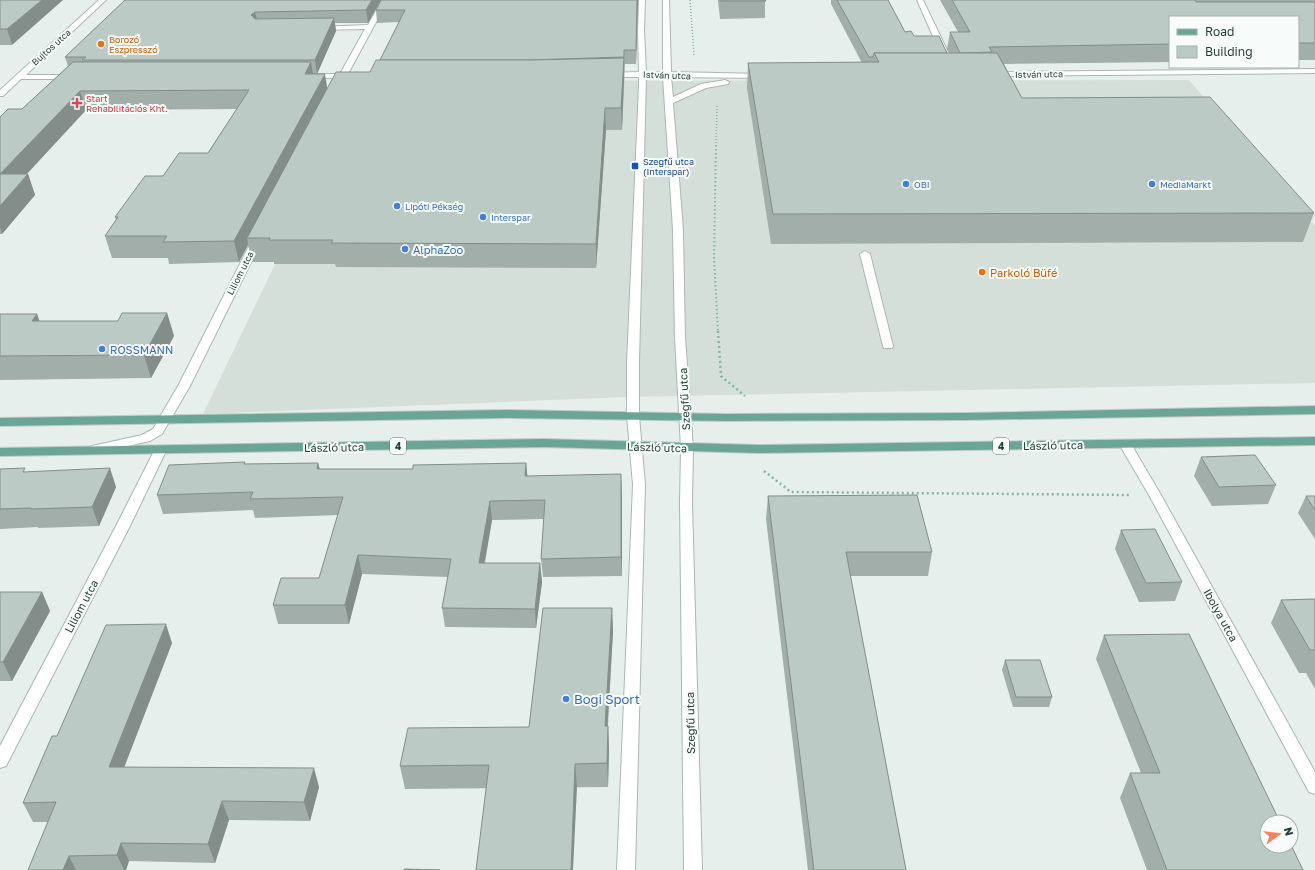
<svg xmlns="http://www.w3.org/2000/svg" width="1315" height="870" viewBox="0 0 1315 870" font-family="'Golos Text',sans-serif">
<style>
.built{fill:#d4dfda}
.lines{fill:none;stroke-linecap:round;stroke-linejoin:round}
.minor-casing{stroke:#a8b8b2;stroke-width:2}
.major-casing{stroke:#c2cac8;stroke-width:2}
.path-far2{stroke:#86b3a5;stroke-width:1.5;stroke-dasharray:1 2;stroke-linecap:butt}
.path-far1{stroke:#86b3a5;stroke-width:2;stroke-dasharray:1.5 2.5;stroke-linecap:butt}
.path{stroke:#86b3a5;stroke-width:2.5;stroke-dasharray:2 3;stroke-linecap:butt}
.minor{fill:#fff;fill-rule:evenodd}
.major{fill:#6aa596;fill-rule:evenodd}
.wall{fill:#a1aea9}
.shaded-wall{fill:#838d89}
.building{fill:#bbcac4;stroke:#838d89}
.food-dot{fill:#e8710a;stroke:#f7fbf9;stroke-width:1.5}
.health-dot{fill:#e0444e;stroke:#f7fbf9;stroke-width:1.5}
.transit-dot{fill:#1a4fb4;stroke:#f7fbf9;stroke-width:1.5}
.shop-dot{fill:#3f7fe0;stroke:#f7fbf9;stroke-width:1.5}
.labels{text-anchor:middle;dominant-baseline:central;stroke-width:4;stroke-linejoin:round;paint-order:stroke}
.far-food-label{font-size:9px;fill:#c56008;stroke:#f7fbf9;text-anchor:start}
.far-street-label{font-size:9px;fill:#24423a;stroke:#f7fbf9}
.far-health-label{font-size:9px;fill:#be3a42;stroke:#f7fbf9;text-anchor:start}
.far-transit-label{font-size:9px;fill:#164399;stroke:#f7fbf9;text-anchor:start}
.far-shop-label{font-size:9px;fill:#366cbe;stroke:#f7fbf9;text-anchor:start}
.shield{fill:#f7fbf9;stroke:#637a73;stroke-width:1}
.shield-label{font-size:10px;font-weight:bold;fill:#24423a}
.shop-label{font-size:11px;fill:#366cbe;stroke:#f7fbf9;text-anchor:start}
.food-label{font-size:11px;fill:#c56008;stroke:#f7fbf9;text-anchor:start}
.street-label{font-size:11px;fill:#24423a;stroke:#f7fbf9}
.near-shop-label{font-size:13px;fill:#366cbe;stroke:#f7fbf9;text-anchor:start}
</style>
<rect width="100%" height="100%" fill="#e6efeb"/>
<polygon class="built" points="1189,80 1315,226 1315,383 626,397 203,414 363,81"/>
<g class="lines">
<g class="minor-casing">
<g id="minor">
<polygon points="99,0 106,0 26,75 73,75 77,77 76,79 21,79 3,96 0,96 0,90"/>
<polygon points="382,0 388,0 348,74 352,74 352,78 345,78 343,83 340,83 336,81 338,78 306,78 305,76 309,74 340,74 365,29 320,30 318,29 318,27 368,25"/>
<polygon points="639,0 645,0 644,31 646,72 663,72 663,0 669,0 671,72 763,74 767,76 763,78 671,77 673,97 701,84 725,80 729,82 728,84 706,88 673,103 683,230 685,338 693,448 692,502 702,870 684,870 680,502 681,448 675,338 673,230 663,77 646,77 639,363 639,416 645,485 635,870 617,870 633,485 627,416 627,363 639,85 639,77 607,77 603,75 607,73 639,72 638,31"/>
<polygon points="917,0 923,0 947,50 946,52 940,52 939,50"/>
<polygon points="1315,69 1315,73 993,76 989,74 993,72"/>
<polygon points="257,237 262,240 190,386 162,434 150,441 96,453 92,452 90,449 92,446 142,435 153,429 178,386 252,240"/>
<polygon points="865,251 870,254 893,346 892,348 884,348 883,346 860,254"/>
<polygon points="1125,440 1129,441 1131,444 1161,495 1315,772 1315,794 1309,792 1149,495 1119,444 1121,441"/>
<polygon points="160,447 164,448 166,451 130,526 6,766 0,768 0,746 116,526 154,451 156,448"/>
</g>
</g>
<g class="major-casing">
<g id="major">
<polygon points="1315,406 1315,414 966,420 726,421 505,418 0,426 0,418 505,410 726,414 966,413"/>
<polygon points="1315,437 1315,445 759,453 544,447 0,456 0,448 544,439 759,445"/>
</g>
</g>
<g class="path-far2">
<polyline points="690,0 694,55"/>
<polyline points="716,146 717,104"/>
</g>
<polyline class="path-far1" points="716,145 714,258 718,332"/>
<g class="path">
<polyline points="718,331 721,376 745,396"/>
<polyline points="764,471 791,492 1130,495"/>
</g>
<use href="#minor" class="minor"/>
<use href="#major" class="major"/>
</g>
<g class="wall">
<polygon points="0,0 12,45 0,45"/>
<polygon points="125,0 381,0 368,23 335,23 336,31 317,74 313,74 327,89 370,72 380,60 399,22 377,23 376,10 638,0 636,64 625,64 622,130 606,130 596,268 336,267 335,264 274,264 274,262 252,262 248,245 239,262 169,264 168,258 112,258 105,236 116,220 115,217 163,176 208,153 237,109 86,110 27,174 28,174 35,195 2,234 0,234 0,117 22,109 68,66 65,57"/>
<polygon points="718,0 765,0 765,18 720,19"/>
<polygon points="831,0 888,0 905,32 947,53 949,53 947,49 950,32 958,32 940,0 1315,0 1315,60 1298,60 1298,17 1170,17 1170,62 1004,64 1022,98 1314,213 1303,242 771,244 747,88 748,63 862,63 831,4"/>
<polygon points="167,313 174,336 151,378 0,380 0,314 37,314 39,321 118,321"/>
<polygon points="1201,457 1276,485 1268,504 1212,506 1194,476"/>
<polygon points="318,463 320,469 413,469 526,463 527,476 622,493 622,576 543,577 541,559 544,519 492,520 485,563 540,563 542,582 536,628 445,627 442,608 448,577 362,574 349,624 278,624 273,605 319,578 338,515 255,518 253,510 163,514 157,495 245,464"/>
<polygon points="0,469 26,472 116,487 99,526 38,528 38,527 0,529"/>
<polygon points="768,496 932,552 928,576 850,576 906,870 808,870 766,519"/>
<polygon points="1306,496 1315,496 1315,539 1298,513"/>
<polygon points="1121,530 1182,582 1175,601 1139,602 1115,549"/>
<polygon points="0,592 42,592 50,611 12,681 0,681"/>
<polygon points="1315,599 1315,689 1306,673 1299,673 1271,623 1281,600"/>
<polygon points="612,608 613,631 608,726 609,749 608,787 405,789 400,766 529,727"/>
<polygon points="1104,635 1303,870 1147,870 1120,798 1130,773 1141,773 1096,659"/>
<polygon points="172,643 124,767 319,787 310,821 229,820 215,863 129,861 126,870 28,870 48,822 33,822 23,803 57,736"/>
<polygon points="1005,660 1052,697 1049,707 1013,707 1002,670"/>
</g>
<g class="shaded-wall">
<polygon points="42,0 63,0 12,45 7,29"/>
<polygon points="372,0 381,0 368,23 366,10"/>
<polygon points="637,0 638,0 636,64 636,50"/>
<polygon points="255,12 258,24 251,15"/>
<polygon points="334,18 336,31 317,74 315,60"/>
<polygon points="624,58 624,78 622,130 621,108"/>
<polygon points="311,62 314,80 305,74"/>
<polygon points="325,74 328,93 247,238 248,245 239,262 234,241"/>
<polygon points="80,91 86,110 7,195 0,174"/>
<polygon points="605,108 606,130 596,268 596,244"/>
<polygon points="28,174 35,195 2,234 0,227 0,206"/>
<polygon points="167,313 174,336 151,378 144,355"/>
<polygon points="37,314 45,337 32,321"/>
<polygon points="318,463 322,481 317,469"/>
<polygon points="526,463 528,481 525,476"/>
<polygon points="110,468 116,487 99,526 92,507"/>
<polygon points="621,474 622,493 622,576 621,557"/>
<polygon points="490,501 492,520 481,581 479,563"/>
<polygon points="358,555 362,574 349,624 345,605"/>
<polygon points="540,563 542,582 536,628 535,609"/>
<polygon points="42,592 50,611 12,681 3,662"/>
<polygon points="612,608 613,631 606,749 605,726"/>
<polygon points="166,624 172,643 117,786 109,767"/>
<polygon points="608,726 609,749 608,787 607,763"/>
<polygon points="575,764 577,787 573,870 571,870"/>
<polygon points="314,768 319,787 310,821 304,802"/>
<polygon points="222,801 229,820 215,863 208,844"/>
<polygon points="121,843 129,861 126,870 124,870 117,855"/>
<polygon points="69,856 76,870 63,870"/>
</g>
<g class="building">
<polygon points="0,0 42,0 7,29 0,29"/>
<polygon points="125,0 372,0 366,10 255,12 251,15 255,19 334,18 315,60 82,60 86,57 65,57"/>
<polygon points="381,0 637,0 636,50 624,50 624,57 529,60 380,60 405,10 376,10"/>
<polygon points="720,0 765,0 766,1 720,1"/>
<polygon points="837,0 888,0 905,32 911,31 914,36 939,36 947,53 874,53 873,57 869,57"/>
<polygon points="952,0 1195,0 1196,2 1315,2 1315,43 1298,43 1298,17 1170,17 1170,44 989,47 992,52 960,53 950,32 970,32"/>
<polygon points="874,53 997,53 1022,98 1210,97 1314,213 773,214 748,63 879,62"/>
<polygon points="624,58 621,108 605,108 596,244 331,243 333,240 269,240 270,238 247,238 336,72 370,72 376,60 529,60"/>
<polygon points="73,62 311,62 305,74 325,74 234,241 163,242 167,236 105,236 118,217 115,217 145,176 163,176 179,153 208,153 249,90 80,91 0,174 0,117 8,109 22,109"/>
<polygon points="0,174 28,174 0,206"/>
<polygon points="122,313 167,313 144,355 0,356 0,314 37,314 32,321 118,321"/>
<polygon points="1255,455 1276,485 1219,487 1201,457"/>
<polygon points="245,462 244,464 318,463 317,469 413,469 413,465 526,463 525,476 621,474 621,557 541,559 545,500 490,501 479,563 540,563 535,609 442,608 451,559 358,555 345,605 273,605 281,578 319,578 343,497 250,499 253,492 157,495 169,465"/>
<polygon points="25,468 23,472 110,468 92,507 31,509 31,508 0,509 0,469"/>
<polygon points="917,495 932,552 846,552 906,870 814,870 768,496"/>
<polygon points="1306,496 1315,496 1315,510"/>
<polygon points="1155,529 1182,582 1146,583 1121,530"/>
<polygon points="0,592 42,592 3,662 0,662"/>
<polygon points="1315,599 1315,650 1310,650 1281,600"/>
<polygon points="543,608 612,608 605,726 608,726 607,763 575,764 571,870 476,870 489,765 400,766 408,728 529,727"/>
<polygon points="166,624 109,767 314,768 304,802 222,801 208,844 121,843 117,855 69,856 63,870 28,870 56,802 23,803 52,736 57,736 106,625"/>
<polygon points="1189,634 1280,822 1267,822 1267,846 1291,846 1291,845 1303,870 1167,870 1130,773 1160,773 1104,635"/>
<polygon points="1005,660 1040,660 1052,697 1016,697"/>
<polygon points="404,869 440,870 404,870"/>
</g>
<g class="food-dot">
<circle cx="101" cy="44" r="4"/>
<circle cx="982" cy="272" r="4"/>
</g>
<path class="health-dot" d="M75 97h4v4h4v4h-4v4h-4v-4h-4v-4h4z"/>
<rect class="transit-dot" x="631" y="162" width="8" height="8" rx="2"/>
<g class="shop-dot">
<circle cx="906" cy="184" r="4"/>
<circle cx="1152" cy="184" r="4"/>
<circle cx="397" cy="206" r="4"/>
<circle cx="483" cy="217" r="4"/>
<circle cx="405" cy="249" r="4"/>
<circle cx="102" cy="349" r="4"/>
<circle cx="566" cy="699" r="4"/>
</g>
<g class="labels">
<g class="far-food-label">
<text x="109" y="39">Borozó<tspan x="109" dy="10">Eszpresszó</tspan></text>
</g>
<g class="far-street-label">
<text transform="translate(51 47) rotate(-42)">Bujtos utca</text>
<text transform="translate(1039 74) rotate(-1)">István utca</text>
<text transform="translate(667 75) rotate(2)">István utca</text>
<text transform="translate(240 273) rotate(-63)">Liliom utca</text>
</g>
<g class="far-health-label">
<text x="86" y="98">Start<tspan x="86" dy="10">Rehabilitációs Kht.</tspan></text>
</g>
<g class="far-transit-label">
<text x="643" y="161">Szegfű utca<tspan x="643" dy="10">(Interspar)</tspan></text>
</g>
<g class="far-shop-label">
<text x="914" y="184">OBI</text>
<text x="1160" y="184">MediaMarkt</text>
<text x="405" y="206">Lipóti Pékség</text>
<text x="491" y="217">Interspar</text>
</g>
<g class="shield">
<rect x="390" y="438" width="16" height="16" rx="3"/>
<rect x="993" y="438" width="16" height="16" rx="3"/>
</g>
<g class="shield-label">
<text x="398" y="446">4</text>
<text x="1001" y="446">4</text>
</g>
<g class="shop-label">
<text x="413" y="249">AlphaZoo</text>
<text x="110" y="349">ROSSMANN</text>
</g>
<g class="food-label">
<text x="990" y="272">Parkoló Büfé</text>
</g>
<g class="street-label">
<text transform="translate(684 399) rotate(-93)">Szegfű utca</text>
<text transform="translate(1053 445) rotate(-1)">László utca</text>
<text transform="translate(334 447) rotate(-1)">László utca</text>
<text transform="translate(657 447) rotate(2)">László utca</text>
<text transform="translate(81 606) rotate(-62)">Liliom utca</text>
<text transform="translate(1221 615) rotate(61)">Ibolya utca</text>
<text transform="translate(690 723) rotate(-91)">Szegfű utca</text>
</g>
<g class="near-shop-label">
<text x="574" y="699">Bogi Sport</text>
</g>
</g>
<rect x="1169" y="16" width="130" height="52" fill="#f7fbf9" stroke="#a3b1ad"/>
<rect x="1177" y="29" width="20" height="6" fill="#6aa596" stroke="#a3b1ad"/>
<text x="1205" y="36" font-size="12" fill="#24423a">Road</text>
<rect x="1177" y="46" width="20" height="12" fill="#bbcac4" stroke="#a3b1ad"/>
<text x="1205" y="56" font-size="12" fill="#24423a">Building</text>
<g transform="translate(1279 834) rotate(75)"><circle r="19" fill="#f7fbf9" stroke="#a3b1ad"/>
<path d="M0-3L7 15L0 10L-7 15Z" fill="#f4845f"/>
<text y="-6" font-size="11" font-weight="bold" text-anchor="middle" fill="#24423a">N</text>
</g>
</svg>
